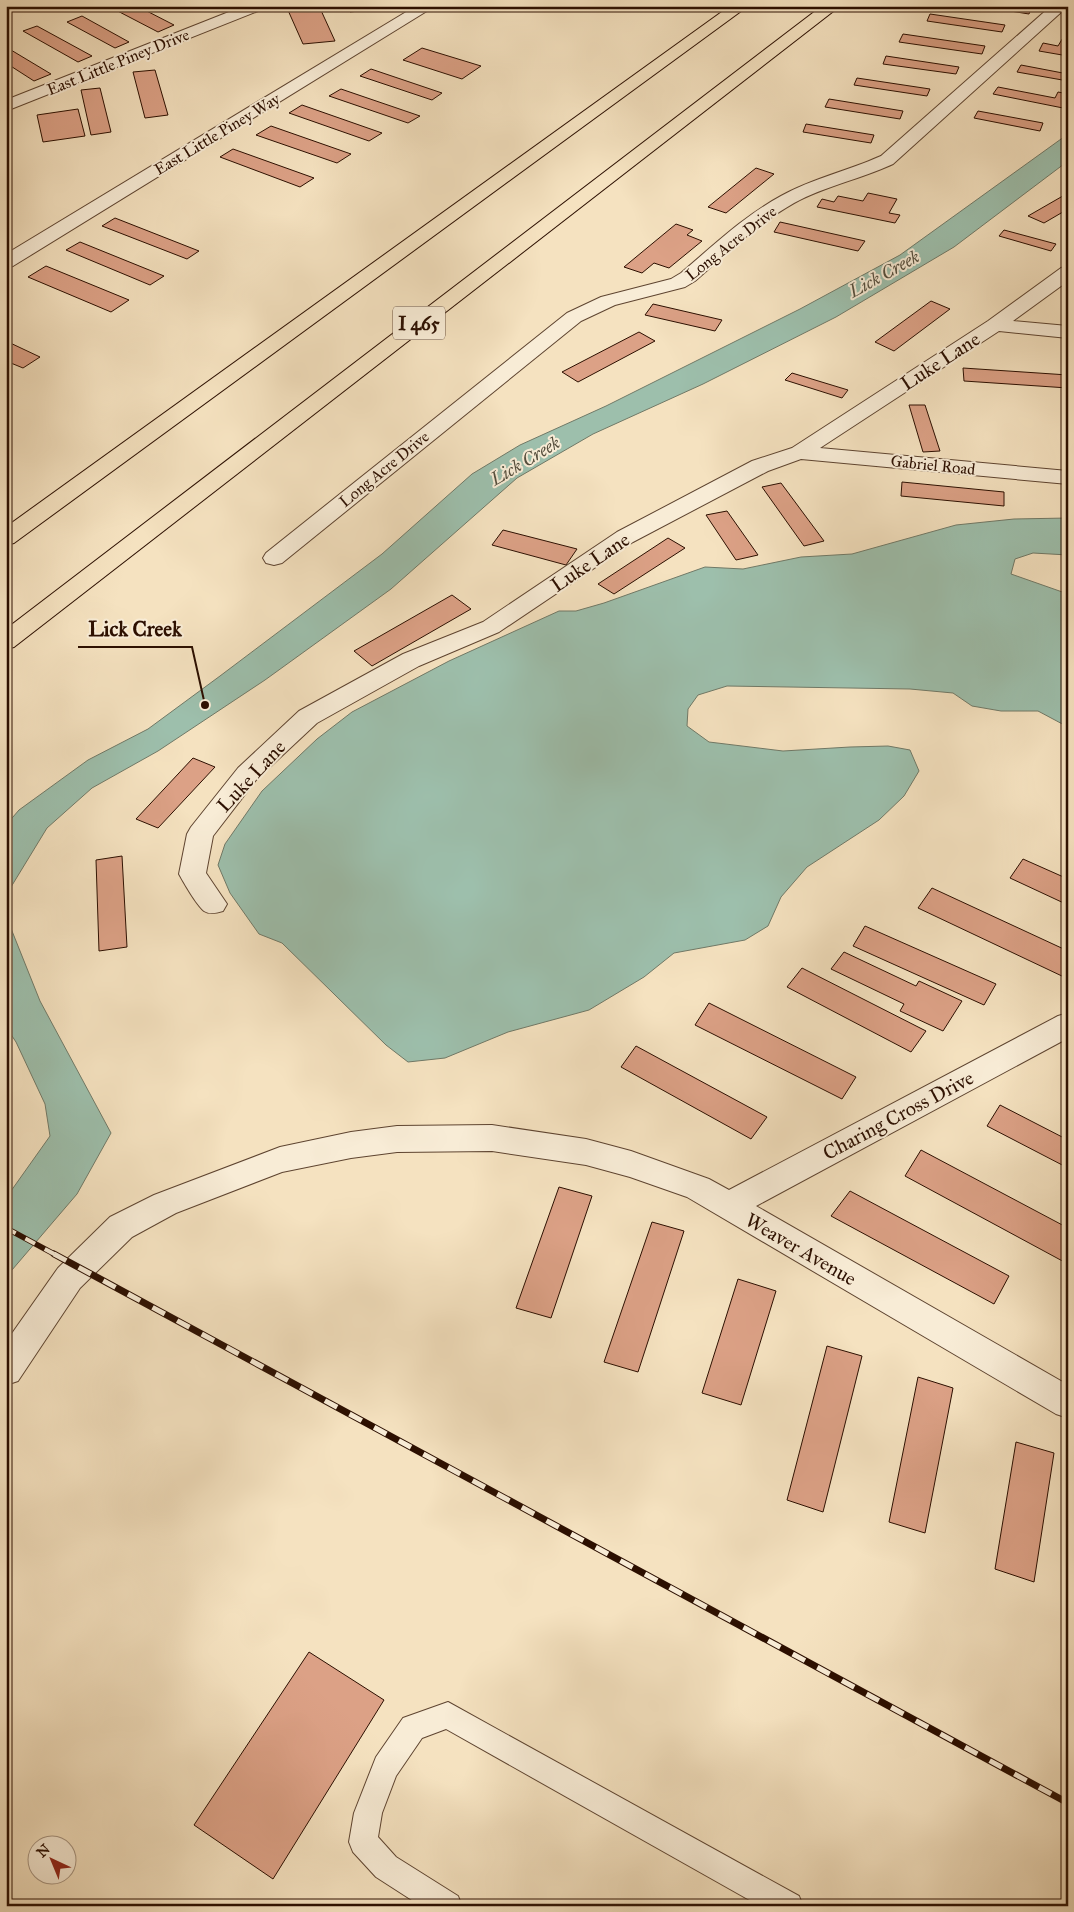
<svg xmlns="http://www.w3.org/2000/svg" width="1074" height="1912" viewBox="0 0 1074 1912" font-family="'IM FELL Great Primer',serif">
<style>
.water{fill:#9dbfac;stroke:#707967}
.building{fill:#dca186;stroke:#2c0f00}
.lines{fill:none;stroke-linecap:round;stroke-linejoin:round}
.lane-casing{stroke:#5e4430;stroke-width:2}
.street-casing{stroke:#5e4430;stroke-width:2}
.highway-casing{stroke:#2c0f00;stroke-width:2}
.lane{fill:#f8ecd6;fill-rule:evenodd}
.street{fill:#f8ecd6;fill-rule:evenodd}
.highway{fill:#f5e2c0;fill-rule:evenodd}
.rail-far1-casing{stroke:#2c0f00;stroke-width:5.5}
.rail-casing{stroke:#2c0f00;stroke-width:7}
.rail-far1{stroke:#f8ecd6;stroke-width:4;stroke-dasharray:11;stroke-linecap:butt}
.rail{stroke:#f8ecd6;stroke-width:5;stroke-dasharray:14;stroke-linecap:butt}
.labels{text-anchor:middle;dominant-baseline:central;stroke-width:4;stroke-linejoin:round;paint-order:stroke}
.far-street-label{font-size:16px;fill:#2c0f00;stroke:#f8ecd6}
.far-water-label{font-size:18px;font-style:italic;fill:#544d3c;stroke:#f8ecd6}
.shield{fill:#f8ecd6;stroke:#695140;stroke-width:1}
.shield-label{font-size:19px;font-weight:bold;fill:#2c0f00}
.street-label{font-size:20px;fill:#2c0f00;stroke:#f8ecd6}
.leader{fill:none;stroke:#2c0f00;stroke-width:2}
.callout-dot{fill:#2c0f00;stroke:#f8ecd6;stroke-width:2}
.callout-label{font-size:21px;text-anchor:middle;font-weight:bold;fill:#2c0f00;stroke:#f8ecd6;stroke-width:4;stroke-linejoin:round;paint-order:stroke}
</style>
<rect width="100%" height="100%" fill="#f5e2c0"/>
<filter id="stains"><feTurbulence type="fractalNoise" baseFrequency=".004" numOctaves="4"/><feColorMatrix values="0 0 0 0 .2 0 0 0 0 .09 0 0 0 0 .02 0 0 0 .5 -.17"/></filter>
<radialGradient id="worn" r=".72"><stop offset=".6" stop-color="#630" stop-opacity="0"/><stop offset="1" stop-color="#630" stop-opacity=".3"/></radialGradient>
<g class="water">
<polygon points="1068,134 1068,161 954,247 836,317 703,384 593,434 517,478 391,589 265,680 158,751 92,788 47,828 11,887 10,926 40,1001 111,1133 77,1194 6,1277 6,1198 50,1136 45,1104 16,1042 6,1027 6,825 19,810 88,760 148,729 220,676 382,554 472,474 520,445 606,406 800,309 900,255"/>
<polygon points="1068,518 1068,555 1033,553 1015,559 1011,574 1068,594 1068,727 1038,711 1001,711 972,706 953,693 910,689 727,686 698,695 688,709 687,726 709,742 783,751 850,747 888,746 910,750 919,771 904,796 879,820 807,867 781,897 768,926 745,940 674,953 644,977 589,1010 508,1032 445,1058 408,1062 386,1045 282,943 259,934 230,893 218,865 225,844 262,791 317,739 352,712 449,661 559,611 576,611 604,603 705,567 743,569 801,557 852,554 956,525 1014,519"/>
</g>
<g class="building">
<polygon points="108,6 137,6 174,25 158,32"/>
<polygon points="303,6 319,6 335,41 303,44 287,8"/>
<polygon points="348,6 385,6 386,8 350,12"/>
<polygon points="979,6 1032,6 1029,14"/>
<polygon points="930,14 1005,25 1002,32 927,21"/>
<polygon points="82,16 129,42 115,48 67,22"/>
<polygon points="37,26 92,56 78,62 23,31"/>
<polygon points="903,34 985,46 982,54 899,42"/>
<polygon points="1064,36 1068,37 1068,56 1039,51 1043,43 1058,46"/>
<polygon points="6,47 51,74 34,81 6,63"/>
<polygon points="422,48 481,66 462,79 403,60"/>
<polygon points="886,56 959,67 956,74 883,64"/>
<polygon points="1021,65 1068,74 1068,81 1017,72"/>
<polygon points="371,69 442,93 432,100 360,76"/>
<polygon points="155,70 168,115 145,118 133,72"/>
<polygon points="857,78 930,89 927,96 854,85"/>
<polygon points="998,87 1055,98 1058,92 1068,94 1068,109 993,94"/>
<polygon points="100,88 111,132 91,135 81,90"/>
<polygon points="341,89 420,116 408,123 329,96"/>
<polygon points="829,99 903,111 900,119 825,107"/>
<polygon points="302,105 382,133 369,141 289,113"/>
<polygon points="78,109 85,136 43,142 37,115"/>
<polygon points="978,111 1043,123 1040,131 974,118"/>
<polygon points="806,124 874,135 871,143 803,132"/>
<polygon points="271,126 351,154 337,163 256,135"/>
<polygon points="233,149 314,178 300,187 220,157"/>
<polygon points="756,168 774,174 726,213 708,207"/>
<polygon points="868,193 897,199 889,213 900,215 895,223 817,207 822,199 834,202 838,196 863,201"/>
<polygon points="1068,193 1068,209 1044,223 1028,216"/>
<polygon points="115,218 199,251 187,259 102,226"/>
<polygon points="780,222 865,241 858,251 774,232"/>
<polygon points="676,224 693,230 687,235 702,241 669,268 654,263 642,273 624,267"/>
<polygon points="1004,230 1056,244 1051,251 999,236"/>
<polygon points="80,242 164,276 150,285 66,250"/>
<polygon points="46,266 129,300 111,312 28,277"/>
<polygon points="931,301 950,309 894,351 875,342"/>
<polygon points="653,304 722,320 715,331 645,315"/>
<polygon points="639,332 655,341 578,382 562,372"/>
<polygon points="6,341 40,357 23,368 6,361"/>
<polygon points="963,368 1068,375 1068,388 964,381"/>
<polygon points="792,373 848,390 842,398 785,380"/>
<polygon points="909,405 925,405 940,451 923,452"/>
<polygon points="902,482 1004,492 1004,506 901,496"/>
<polygon points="781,483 824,541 804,546 762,487"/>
<polygon points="727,511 758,555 736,560 706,515"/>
<polygon points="503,530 577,549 566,565 492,545"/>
<polygon points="668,538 685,548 614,594 598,584"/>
<polygon points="452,595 471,609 372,666 354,651"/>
<polygon points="193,758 215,767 158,828 136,819"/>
<polygon points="122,856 127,947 99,951 96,860"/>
<polygon points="1023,859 1068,879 1068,905 1010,878"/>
<polygon points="932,888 1068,951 1068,970 1064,977 918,908"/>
<polygon points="865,926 996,984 984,1005 853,946"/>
<polygon points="844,952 916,986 919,981 962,1001 943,1031 900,1011 904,1004 831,969"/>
<polygon points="802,968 926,1031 911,1052 787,987"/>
<polygon points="709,1003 856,1077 842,1099 695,1025"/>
<polygon points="636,1046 767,1117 751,1139 621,1067"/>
<polygon points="1000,1105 1068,1140 1068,1168 987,1126"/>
<polygon points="921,1150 1068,1228 1068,1264 905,1176"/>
<polygon points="559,1187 592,1196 551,1318 516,1308"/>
<polygon points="850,1191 1009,1276 994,1304 831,1216"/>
<polygon points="652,1222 684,1231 638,1372 604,1362"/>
<polygon points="738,1279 776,1291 741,1405 702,1393"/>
<polygon points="827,1346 862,1356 823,1512 787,1500"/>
<polygon points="918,1377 953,1388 925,1533 889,1522"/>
<polygon points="1016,1442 1054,1453 1034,1582 995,1569"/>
<polygon points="309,1652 384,1700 273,1879 194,1825"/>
</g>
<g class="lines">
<g class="lane-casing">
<polygon id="lane" points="448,1702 799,1896 803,1906 760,1906 446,1729 422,1738 396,1776 382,1813 378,1837 396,1857 458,1896 462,1906 421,1906 376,1877 353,1852 349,1842 354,1813 376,1757 403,1718"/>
</g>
<g class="street-casing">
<g id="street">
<polygon points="244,6 266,6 263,9 6,111 6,100"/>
<polygon points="416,6 435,6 13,266 6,268 6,254"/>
<path d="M1051,6H1068L893,164C861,179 825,186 794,203C757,224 726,254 695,281L685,287L615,305L581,321L282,563L274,565L266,563L263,558L266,553L567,313L601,297L671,279L681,273C713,246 744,216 781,196C813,178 848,171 881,156Z"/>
<path d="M1068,266V281L1013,321L1068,326V338L999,331L820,448L1068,471V484L801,459L768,471L633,542L499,632L419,666L317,723L256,780L213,836L206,873L227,904L223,911C217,913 210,915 204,911C196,904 184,883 179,874L187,834L191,827L238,768L299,711L403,654L483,622L617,532L752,461L792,448L988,321L1061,268Z"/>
<polygon points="1068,1013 1068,1038 756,1206 1068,1385 1068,1418 1056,1414 687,1197 630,1177 586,1165 492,1151 397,1152 351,1158 282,1172 176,1213 132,1237 80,1288 18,1381 6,1385 6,1342 58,1268 110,1217 154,1195 280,1147 351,1132 397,1126 492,1125 586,1139 631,1151 709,1179 729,1190 1058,1016"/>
</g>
</g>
<g class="highway-casing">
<g id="highway">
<polygon points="730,6 748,6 14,543 6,545 6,527"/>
<polygon points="822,6 840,6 14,647 6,649 6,629"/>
</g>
</g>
<use href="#lane" class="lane"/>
<use href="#street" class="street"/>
<use href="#highway" class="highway"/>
<g class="rail-far1-casing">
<polyline id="rail-far1" points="6,1228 56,1255"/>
</g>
<g class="rail-casing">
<polyline id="rail" points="54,1254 1068,1803"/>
</g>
<use href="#rail-far1" class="rail-far1"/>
<use href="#rail" class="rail"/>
</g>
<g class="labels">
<g class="far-street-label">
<text transform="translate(118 62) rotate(-22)">East Little Piney Drive</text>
<text transform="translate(217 134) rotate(-31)">East Little Piney Way</text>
<text transform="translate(731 243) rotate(-38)">Long Acre Drive</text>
<text transform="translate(933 465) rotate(6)">Gabriel Road</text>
<text transform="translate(384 469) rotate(-39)">Long Acre Drive</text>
</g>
<g class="far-water-label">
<text transform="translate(884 274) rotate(-29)">Lick Creek</text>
<text transform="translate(525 461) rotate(-31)">Lick Creek</text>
</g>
<rect class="shield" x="393" y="306.5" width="52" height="33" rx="4"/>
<g class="shield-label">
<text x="419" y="323">I 465</text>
</g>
<g class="street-label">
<text transform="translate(940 361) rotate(-33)">Luke Lane</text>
<text transform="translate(590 562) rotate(-34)">Luke Lane</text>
<text transform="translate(251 776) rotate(-47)">Luke Lane</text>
<text transform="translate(898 1115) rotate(-28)">Charing Cross Drive</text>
<text transform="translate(801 1249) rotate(30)">Weaver Avenue</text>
</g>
</g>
<path class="leader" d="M205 705L192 647H78"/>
<circle class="callout-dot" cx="205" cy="705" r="5"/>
<g class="callout-label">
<text x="135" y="636">Lick Creek</text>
</g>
<rect width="1074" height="1912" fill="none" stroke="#f5e2c0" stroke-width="25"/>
<rect x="8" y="8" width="1059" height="1897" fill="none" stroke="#2c0f00" stroke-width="2.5"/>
<rect x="12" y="12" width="1049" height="1887" fill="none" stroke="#2c0f00"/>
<g transform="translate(52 1860) rotate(316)"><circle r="24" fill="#f8ecd6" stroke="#a69480"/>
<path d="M0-4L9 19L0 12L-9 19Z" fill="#8f2418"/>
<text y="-8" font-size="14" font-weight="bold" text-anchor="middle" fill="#2c0f00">N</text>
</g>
<rect width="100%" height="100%" filter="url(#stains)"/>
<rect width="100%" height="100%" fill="url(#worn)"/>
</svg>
